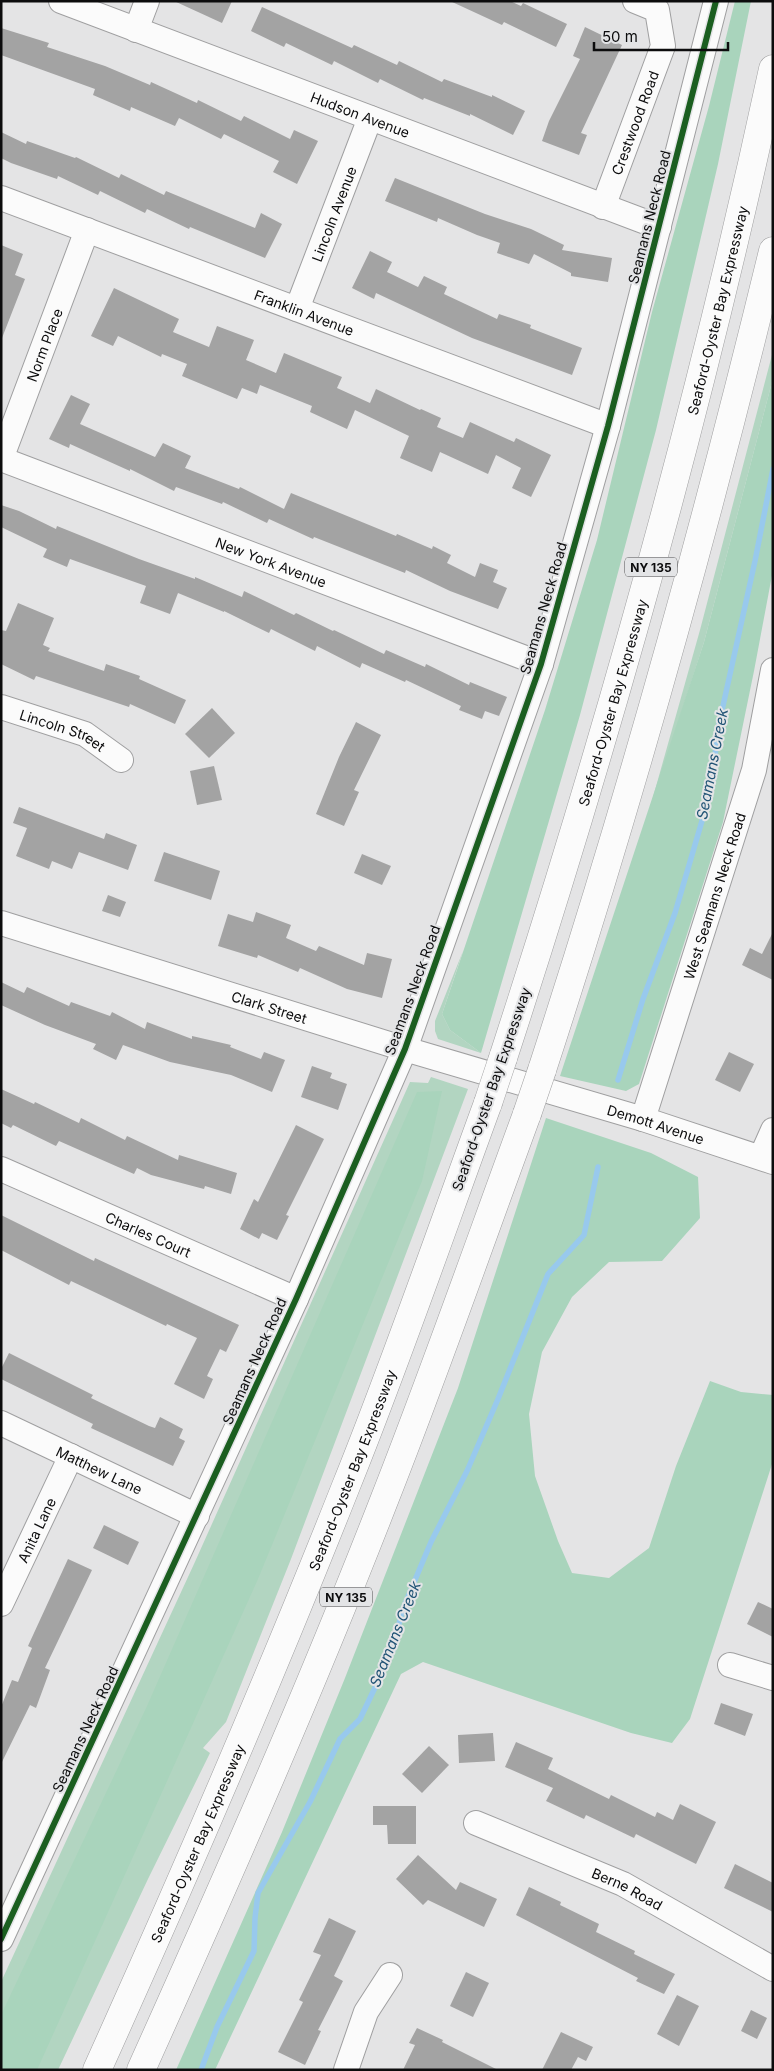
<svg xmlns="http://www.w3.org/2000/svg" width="774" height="2071" viewBox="0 0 774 2071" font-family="Inter,sans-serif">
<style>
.green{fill:#b2d5c1}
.forest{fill:#a9d4bc}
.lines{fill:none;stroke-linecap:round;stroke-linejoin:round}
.stream{stroke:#98c9ed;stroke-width:5.5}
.building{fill:#a3a3a3}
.minor-casing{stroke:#9f9fa0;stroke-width:26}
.highway-casing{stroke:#9f9fa0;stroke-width:29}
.minor{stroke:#fbfbfb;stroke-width:24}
.highway{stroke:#fbfbfb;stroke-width:28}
.highway-bridge-casing{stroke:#9f9fa0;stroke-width:29;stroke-linecap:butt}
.highway-bridge{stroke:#fbfbfb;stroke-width:28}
.cycleway-casing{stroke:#e3e4e6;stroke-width:9}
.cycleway{stroke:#1b5e20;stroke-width:6}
.labels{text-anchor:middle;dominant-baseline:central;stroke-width:4;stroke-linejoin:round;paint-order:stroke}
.shield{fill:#e3e4e6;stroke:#4c4d4e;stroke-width:1}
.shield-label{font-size:12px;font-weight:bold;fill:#0c0c0d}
.street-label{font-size:14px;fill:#0c0c0d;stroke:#e3e4e6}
.water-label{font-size:15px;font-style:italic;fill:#205375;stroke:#e3e4e6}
</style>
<rect width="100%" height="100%" fill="#e4e4e5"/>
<g class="green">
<polygon points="773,351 773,378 704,642 646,822 700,630"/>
<polygon points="463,951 442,1014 450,1030 481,1053 438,1039 435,1031 435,1021"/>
<polygon points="431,1077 468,1089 291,1559 226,1722 203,1748 210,1753 148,1879 58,2070 1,2070 1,1982 194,1564 410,1082 428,1083"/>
</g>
<g class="forest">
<polygon points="735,1 751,1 718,164 656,430 580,715 481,1053 450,1030 442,1014 545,710 597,540 652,312 709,106"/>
<polygon points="773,378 773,570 754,671 723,822 639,1084 626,1091 560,1076 704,642"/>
<polygon points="442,1091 422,1181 258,1579 37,2070 1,2070 1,2015 147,1706 417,1092"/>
<polygon points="546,1118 651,1153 698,1177 700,1218 662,1261 609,1262 572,1297 542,1352 529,1414 535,1476 558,1541 572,1573 609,1578 649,1548 676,1466 710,1381 741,1392 773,1395 773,1461 690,1719 672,1743 631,1733 423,1662 401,1674 215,2070 176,2070 282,1832 345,1678 458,1388"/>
</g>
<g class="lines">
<g class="stream">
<polyline points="618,1080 643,999 675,913 709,797 713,781 717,733 755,561 773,469"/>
<polyline points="201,2070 217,2027 254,1951 255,1918 258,1893 310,1802 340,1739 360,1719 393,1650 402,1611 431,1542 467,1471 498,1399 548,1274 584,1235 598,1167"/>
</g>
</g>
<g class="building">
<polygon points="174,1 232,1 222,23"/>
<polygon points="450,1 510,1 521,6 523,3 567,24 556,47 504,22 502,25"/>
<polygon points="262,7 352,48 354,45 397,65 399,61 442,82 444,79 492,97 492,95 525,111 513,135 470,114 470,116 424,98 423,100 380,79 378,83 334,61 332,65 286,43 284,47 251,31"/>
<polygon points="585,27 622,45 581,133 587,135 579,155 542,141 549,121 580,59 573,56"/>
<polygon points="1,28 49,43 47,47 105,66 150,85 151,82 197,103 198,100 241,121 244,116 290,139 294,130 318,141 297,184 273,172 279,161 224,134 221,139 179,118 175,126 131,107 130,111 93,95 95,89 1,55"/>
<polygon points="1,132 26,144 27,141 75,158 76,157 119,178 121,174 164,195 166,191 255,228 261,213 282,224 265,258 190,227 189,229 147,209 145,213 100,191 98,195 58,176 57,179 11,163 1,158"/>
<polygon points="395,178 485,214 531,229 564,245 562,250 612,258 608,282 571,276 571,273 534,254 529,264 497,253 500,243 477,235 438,218 437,222 385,201"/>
<polygon points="1,245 23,254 15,275 25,279 2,338"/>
<polygon points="370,251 392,262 387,272 418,287 424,276 447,287 444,294 497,319 499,314 531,325 530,328 582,348 572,375 472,338 376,293 374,299 352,288"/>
<polygon points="114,288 179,319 173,332 209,347 217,326 254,340 246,360 276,373 284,353 342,377 337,388 370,403 376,389 420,410 421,409 441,418 437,427 463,438 470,422 514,442 516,438 551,455 531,497 512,488 521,468 496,455 488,474 440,452 432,472 400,458 409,436 355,410 347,429 310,412 312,406 260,385 257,394 242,388 237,399 182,376 187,364 162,354 161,357 118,336 113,346 91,336"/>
<polygon points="71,395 90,404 80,424 155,457 163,443 191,456 185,468 239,489 240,487 284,509 291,493 396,536 397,534 432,549 433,546 451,555 447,563 475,577 480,563 498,570 493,582 507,588 498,609 450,591 406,570 405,573 314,537 313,539 269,519 267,523 223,502 222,504 176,487 174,491 130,469 130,471 70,444 69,448 49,439"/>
<polygon points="1,505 19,511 56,529 57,526 139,559 195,579 195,577 242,597 244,591 294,615 296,613 333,631 334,630 384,654 386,650 425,667 426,664 469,685 470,682 507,697 499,716 485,711 482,719 459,710 461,706 406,680 405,682 362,663 360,668 317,646 315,651 271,629 269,633 224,611 224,612 178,593 170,614 140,603 146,586 70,559 67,567 43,557 47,549 1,527"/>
<polygon points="18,603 54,618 43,645 50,648 48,651 104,671 106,664 140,676 139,679 186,700 175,724 130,704 129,707 36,676 34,680 1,664 1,630 6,631"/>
<polygon points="212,708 235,733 209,758 185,734"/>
<polygon points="356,722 381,735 354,790 359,792 344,826 316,814 339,757"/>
<polygon points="214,766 222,800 197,805 190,771"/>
<polygon points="19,807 104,839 106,833 137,845 128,870 79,852 72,869 52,861 49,869 16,856 27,828 13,823"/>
<polygon points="164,852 220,871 211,900 154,881"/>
<polygon points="362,854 391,866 382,885 354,873"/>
<polygon points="108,895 126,902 120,917 102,911"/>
<polygon points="256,912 291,925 286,938 316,951 319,946 364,965 367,953 392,959 382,998 347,989 300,968 298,972 258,955 257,958 218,946 228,914 253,922"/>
<polygon points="773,932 773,980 742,965 750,948 762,954"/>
<polygon points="1,982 24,993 27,987 69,1006 71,1002 110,1016 112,1012 145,1029 147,1022 192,1039 192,1036 231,1045 230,1047 261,1059 264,1052 285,1060 272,1092 231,1075 170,1062 123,1045 116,1060 93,1049 96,1044 45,1025 1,1005"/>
<polygon points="729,1052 754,1064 740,1092 715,1080"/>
<polygon points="312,1066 332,1073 330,1078 347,1084 338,1110 301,1097"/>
<polygon points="1,1089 34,1104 35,1102 79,1123 81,1118 125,1140 127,1136 178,1160 179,1155 237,1173 231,1194 205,1186 204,1189 151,1175 137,1168 134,1174 59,1141 56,1146 13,1125 11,1128 1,1123"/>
<polygon points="296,1125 324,1139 286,1215 289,1216 277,1240 262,1233 259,1239 240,1229 254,1199 258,1202"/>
<polygon points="1,1215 94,1261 95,1258 239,1325 226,1352 220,1349 207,1376 213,1379 204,1399 174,1384 197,1338 167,1324 166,1326 71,1281 69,1285 1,1250"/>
<polygon points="9,1353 93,1395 91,1398 149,1426 155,1428 160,1417 183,1429 179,1438 185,1441 173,1466 91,1428 93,1424 1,1379 1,1369"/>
<polygon points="104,1525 139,1542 128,1565 93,1548"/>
<polygon points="68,1559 92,1570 45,1668 50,1670 36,1708 30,1705 1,1764 1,1707 12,1680 18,1682 32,1648 28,1646"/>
<polygon points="758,1602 773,1609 773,1637 747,1624"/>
<polygon points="721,1703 753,1714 745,1736 714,1724"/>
<polygon points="493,1733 495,1761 459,1763 458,1735"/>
<polygon points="516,1742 553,1758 548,1769 609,1799 611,1795 655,1817 657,1812 673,1820 680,1804 716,1822 696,1864 636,1834 634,1838 586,1815 584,1819 546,1801 553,1788 505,1767"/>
<polygon points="429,1746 449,1765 422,1793 402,1774"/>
<polygon points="373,1806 416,1806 416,1844 388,1844 387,1825 373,1825"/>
<polygon points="418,1855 456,1890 460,1882 497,1899 484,1927 428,1900 423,1905 396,1879"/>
<polygon points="735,1864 773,1883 773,1912 724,1888"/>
<polygon points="529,1887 561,1902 560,1905 599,1924 596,1932 635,1951 634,1954 675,1974 664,1994 636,1981 638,1978 516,1915"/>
<polygon points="329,1918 356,1931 334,1976 343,1981 318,2030 321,2031 305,2065 278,2052 303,2002 299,2000 321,1955 313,1952"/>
<polygon points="466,1972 489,1983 473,2017 450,2006"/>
<polygon points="677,1995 699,2006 679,2046 657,2034"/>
<polygon points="751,2010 767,2018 757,2039 741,2031"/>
<polygon points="417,2028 443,2040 442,2042 498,2070 403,2070 415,2045 409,2043"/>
<polygon points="561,2032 593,2047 586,2061 578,2057 571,2070 542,2070"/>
</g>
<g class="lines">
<g class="minor-casing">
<g id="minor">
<path id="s1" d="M61,1L659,227"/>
<polyline points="136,30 147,1"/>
<path id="s2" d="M1,198L608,426"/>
<path id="s3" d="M603,207L663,46L657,10L635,1"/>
<path id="s4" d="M297,309L370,118"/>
<path id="s5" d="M1,459L541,664"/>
<path id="s6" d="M1,459L87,230"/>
<path id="s7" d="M1,707L85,734L121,760"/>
<path id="s8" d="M1,923L405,1049L643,1119L773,1162"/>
<path id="s9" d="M643,1119L754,770L773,670"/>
<polyline points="761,1157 773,1130"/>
<path id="s10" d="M1,1169L296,1299"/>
<path id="s11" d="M1,1423L197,1516"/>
<path id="s12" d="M1,1604L71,1456"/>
<polyline points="730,1665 773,1678"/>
<path id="s13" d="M476,1823L623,1884L773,1969"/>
<polyline points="1,1939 296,1299 405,1049 541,664 608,426 716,1"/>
<polyline points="346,2070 366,2012 390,1975"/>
</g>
</g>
<g class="highway-casing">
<g id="highway">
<path id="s14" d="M503,1058C609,733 701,404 773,69"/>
<path d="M542,1070C630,800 706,527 773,251"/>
<path id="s15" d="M97,2070C184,1877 268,1683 346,1486C397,1360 441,1231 488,1103"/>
<path d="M141,2070C226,1881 310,1691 385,1498C435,1371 480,1242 527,1114"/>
</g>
</g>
<use href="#minor" class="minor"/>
<use href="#highway" class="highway"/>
<g class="highway-bridge-casing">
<g id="highway-bridge">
<polyline points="488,1103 503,1058"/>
<polyline points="527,1114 542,1070"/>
</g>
</g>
<use href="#highway-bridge" class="highway-bridge"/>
<g class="cycleway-casing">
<polyline id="cycleway" points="1,1939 296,1299 405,1049 541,664 608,426 716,1"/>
</g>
<use href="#cycleway" class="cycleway"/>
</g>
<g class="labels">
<g class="shield">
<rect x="625" y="557.5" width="52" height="19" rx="4"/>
<rect x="320" y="1587.5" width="52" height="19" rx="4"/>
</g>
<g class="shield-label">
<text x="651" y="567">NY 135</text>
<text x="346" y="1597">NY 135</text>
</g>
<g class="street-label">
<text stroke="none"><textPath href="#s1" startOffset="320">Hudson Avenue</textPath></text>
<text stroke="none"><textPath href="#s3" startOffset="90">Crestwood Road</textPath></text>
<text stroke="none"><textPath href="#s4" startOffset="102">Lincoln Avenue</textPath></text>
<text transform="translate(649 217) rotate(-76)">Seamans Neck Road</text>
<text stroke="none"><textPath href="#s14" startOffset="778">Seaford-Oyster Bay Expressway</textPath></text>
<text stroke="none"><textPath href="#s2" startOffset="324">Franklin Avenue</textPath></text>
<text stroke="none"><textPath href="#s6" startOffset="122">Norm Place</textPath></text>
<text stroke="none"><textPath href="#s5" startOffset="289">New York Avenue</textPath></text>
<text transform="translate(543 608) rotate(-74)">Seamans Neck Road</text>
<text stroke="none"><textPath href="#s14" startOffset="372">Seaford-Oyster Bay Expressway</textPath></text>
<text stroke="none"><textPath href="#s7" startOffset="66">Lincoln Street</textPath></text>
<text stroke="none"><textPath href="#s9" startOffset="234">West Seamans Neck Road</textPath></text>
<text transform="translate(412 990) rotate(-70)">Seamans Neck Road</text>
<text stroke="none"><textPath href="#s8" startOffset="281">Clark Street</textPath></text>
<text transform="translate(491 1089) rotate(-71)">Seaford-Oyster Bay Expressway</text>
<text stroke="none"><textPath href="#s8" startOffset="685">Demott Avenue</textPath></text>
<text stroke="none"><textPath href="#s10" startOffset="161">Charles Court</textPath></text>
<text transform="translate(254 1361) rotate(-66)">Seamans Neck Road</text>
<text stroke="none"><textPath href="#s11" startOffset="109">Matthew Lane</textPath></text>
<text stroke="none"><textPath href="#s15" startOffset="652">Seaford-Oyster Bay Expressway</textPath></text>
<text stroke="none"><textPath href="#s12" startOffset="82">Anita Lane</textPath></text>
<text transform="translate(85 1729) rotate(-65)">Seamans Neck Road</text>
<text stroke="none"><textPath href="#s15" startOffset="248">Seaford-Oyster Bay Expressway</textPath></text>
<text stroke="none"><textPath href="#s13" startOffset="165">Berne Road</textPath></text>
</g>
<g class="water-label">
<text transform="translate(712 764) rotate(-79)">Seamans Creek</text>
<text transform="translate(395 1634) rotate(-68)">Seamans Creek</text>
</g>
</g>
<rect width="774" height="2071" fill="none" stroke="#0c0c0d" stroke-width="5"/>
<path d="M594 42v8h134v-8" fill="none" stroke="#0c0c0d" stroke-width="2.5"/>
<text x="602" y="42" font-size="15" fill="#0c0c0d" stroke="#e3e4e6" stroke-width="4" paint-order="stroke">50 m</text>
</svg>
